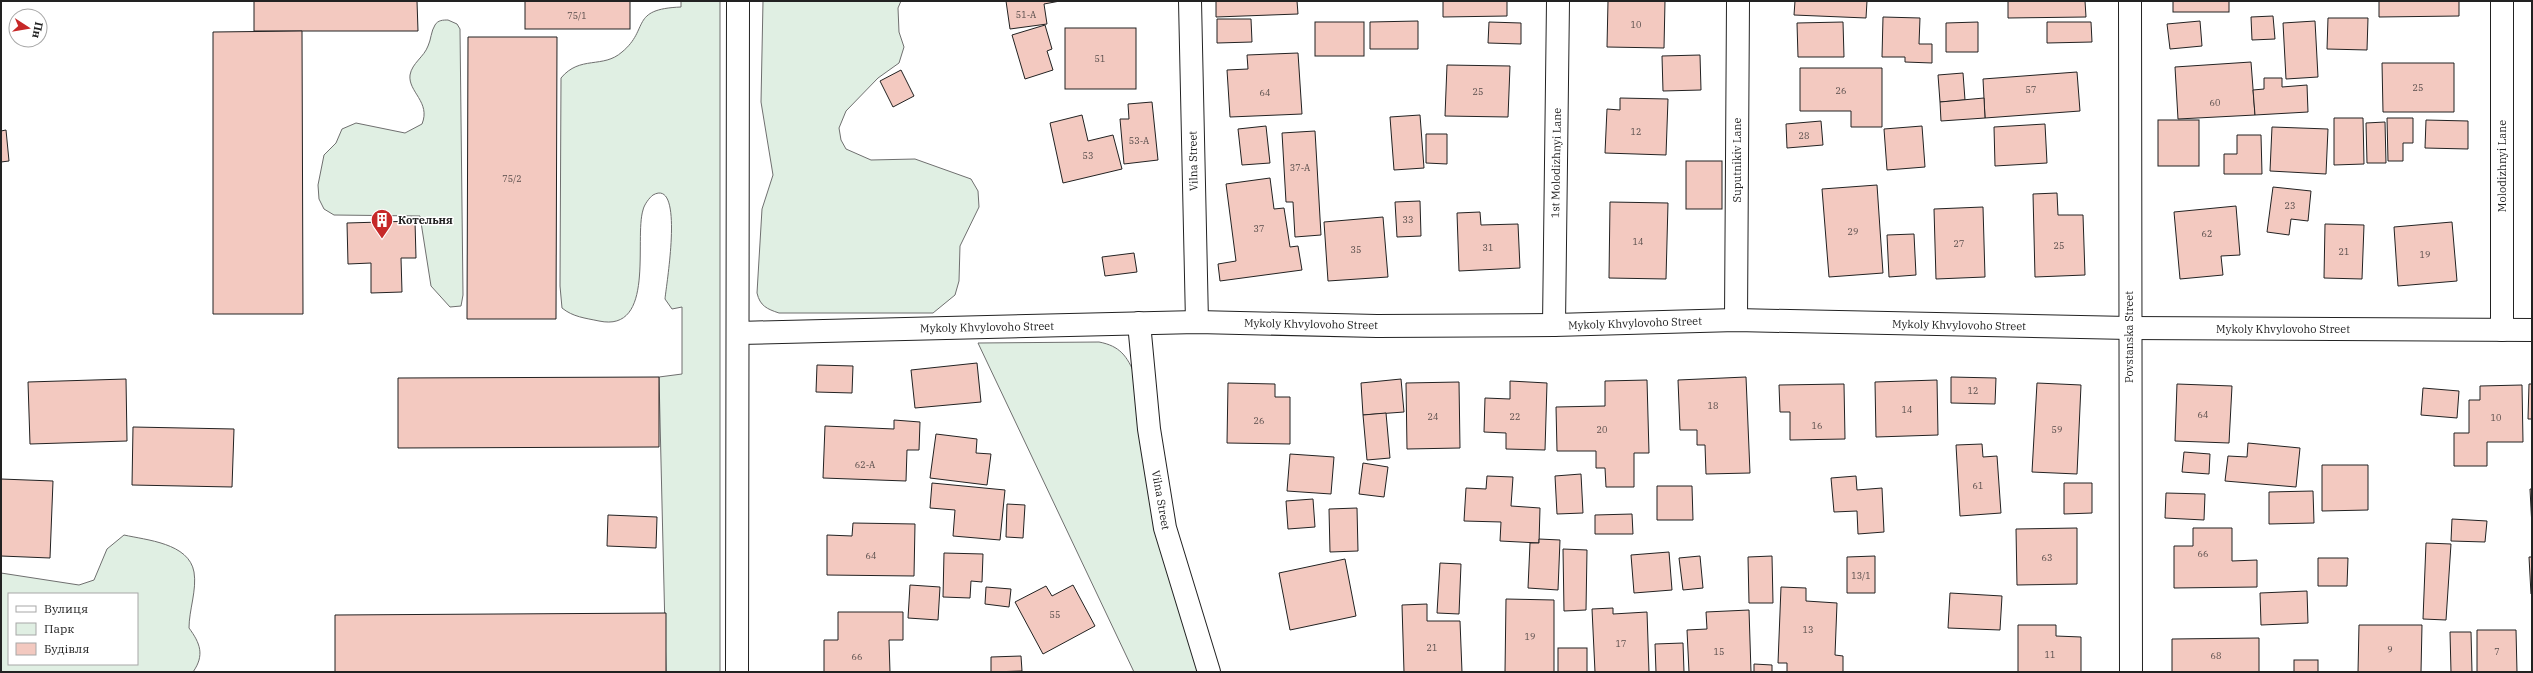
<svg xmlns="http://www.w3.org/2000/svg" width="2533" height="673" viewBox="0 0 2533 673" font-family="'IBM Plex Serif',serif">
<style>
.green{fill:#e0efe3;stroke:#6f6f6f;fill-rule:evenodd}
.building{fill:#f3c9c0;stroke:#222}
.lines{fill:none;stroke-linecap:round;stroke-linejoin:round}
.minor-casing{stroke:#222;stroke-width:24}
.tertiary-casing{stroke:#222;stroke-width:24}
.minor{stroke:#fff;stroke-width:22}
.tertiary{stroke:#fff;stroke-width:22}
.labels{text-anchor:middle;dominant-baseline:central;stroke-width:3;stroke-linejoin:round;paint-order:stroke}
.number-label{font-size:9px;fill:#564c4a}
.street-label{font-size:11px;fill:#222;stroke:#fff}
.poi-label{font-size:11px;font-weight:bold;fill:#222;stroke:#fff;text-anchor:start}
</style>
<rect width="100%" height="100%" fill="#fff"/>
<g class="green">
<path d="M681,1H720V672H666L659,377L682,374V307L672,309L665,299C666,286 685,177 653,195C649,198 644,205 643,210C634,239 656,333 599,321C585,318 573,317 562,308L560,286L561,78C580,55 603,69 622,52C650,29 629,9 681,7Z"/>
<path d="M763,1H901L898,8L899,32L904,47L899,63L878,78L846,111L839,128L841,140L846,149L871,160L915,159L971,179L978,191L979,207L960,246L959,281L955,295L933,313H779C767,309 760,306 757,293L762,209L773,175L761,102Z"/>
<path d="M448,20L457,24L460,29L463,295L461,306L450,307L431,286L420,216L334,215L324,209L319,199L318,185L324,155L336,143L342,129L356,123L405,133L422,124C431,102 408,92 410,75C412,63 424,57 428,46C431,40 431,31 435,25C438,20 443,20 448,20Z"/>
<path d="M1099,342C1120,346 1127,356 1135,375L1156,527L1198,672H1134L978,343Z"/>
<path d="M124,535C146,540 189,543 194,572C197,590 189,610 189,628C200,643 205,655 193,672H1V573L79,585L94,580L107,549ZM9,594H137V664H9Z"/>
</g>
<g class="building">
<polygon points="254,1 417,1 418,31 254,31"/>
<rect x="525" y="1" width="105" height="28"/>
<polygon points="1006,1 1060,1 1044,4 1047,24 1010,29"/>
<polygon points="1216,1 1297,1 1298,14 1216,17"/>
<polygon points="1443,1 1507,1 1507,16 1443,17"/>
<polygon points="1608,1 1665,1 1664,48 1607,47"/>
<polygon points="1795,1 1867,1 1866,18 1794,15"/>
<polygon points="2008,1 2085,1 2086,17 2008,18"/>
<rect x="2173" y="1" width="56" height="11"/>
<polygon points="2379,1 2459,1 2459,16 2379,17"/>
<polygon points="2273,16 2275,39 2252,40 2251,17"/>
<polygon points="1883,17 1920,18 1919,44 1932,44 1932,63 1905,62 1905,57 1882,57"/>
<polygon points="2328,18 2368,18 2367,50 2327,49"/>
<polygon points="1217,19 1251,19 1252,42 1217,43"/>
<polygon points="1418,21 1418,49 1370,49 1370,22"/>
<polygon points="2200,21 2202,46 2170,49 2167,24"/>
<polygon points="2315,21 2318,77 2286,79 2283,23"/>
<rect x="1315" y="22" width="49" height="34"/>
<polygon points="1489,22 1521,23 1521,44 1488,43"/>
<polygon points="1843,22 1844,57 1798,57 1797,23"/>
<polygon points="1978,22 1978,52 1946,52 1946,23"/>
<polygon points="2047,22 2091,22 2092,42 2047,43"/>
<polygon points="1045,25 1052,49 1047,51 1053,70 1025,79 1012,35"/>
<rect x="1065" y="28" width="71" height="61"/>
<polygon points="302,31 303,314 213,314 213,32"/>
<polygon points="468,37 557,37 556,319 467,319"/>
<polygon points="1298,53 1302,114 1230,117 1227,70 1248,69 1247,55"/>
<polygon points="1700,55 1701,90 1663,91 1662,56"/>
<polygon points="2251,62 2255,115 2178,119 2175,67"/>
<polygon points="2382,63 2454,63 2454,112 2383,112"/>
<polygon points="1447,65 1510,66 1508,117 1445,116"/>
<polygon points="1800,68 1882,68 1882,127 1851,127 1851,111 1800,111"/>
<polygon points="901,70 914,96 893,107 880,81"/>
<polygon points="2077,72 2080,111 1985,118 1983,79"/>
<polygon points="1963,73 1965,100 1940,102 1938,75"/>
<polygon points="2264,78 2282,78 2282,87 2307,85 2308,112 2255,115 2253,90 2264,89"/>
<polygon points="1620,98 1668,99 1666,155 1605,153 1607,109 1620,110"/>
<polygon points="1984,98 1985,118 1941,121 1940,102"/>
<polygon points="1152,102 1158,160 1124,164 1120,119 1129,119 1128,104"/>
<polygon points="1082,115 1088,141 1113,135 1122,169 1063,183 1050,123"/>
<polygon points="1420,115 1424,168 1394,170 1390,117"/>
<polygon points="2334,118 2363,118 2364,164 2334,165"/>
<polygon points="2387,118 2413,118 2413,143 2403,143 2403,161 2388,161"/>
<rect x="2158" y="120" width="41" height="46"/>
<polygon points="2426,120 2468,121 2468,149 2425,148"/>
<polygon points="1821,121 1823,145 1787,148 1786,124"/>
<polygon points="2385,122 2386,163 2367,163 2366,123"/>
<polygon points="2045,124 2047,163 1995,166 1994,127"/>
<polygon points="1266,126 1270,163 1242,165 1238,129"/>
<polygon points="1922,126 1925,167 1887,170 1884,129"/>
<polygon points="2272,127 2328,129 2326,174 2270,171"/>
<polygon points="6,130 9,161 1,162 1,131"/>
<polygon points="1315,131 1321,235 1295,237 1293,202 1286,202 1282,133"/>
<polygon points="1426,134 1447,134 1447,164 1426,163"/>
<polygon points="2237,135 2261,135 2262,174 2224,174 2224,154 2237,154"/>
<rect x="1686" y="161" width="36" height="48"/>
<polygon points="1270,178 1274,209 1284,208 1290,247 1298,246 1302,270 1220,281 1218,264 1236,261 1226,184"/>
<polygon points="1877,185 1883,273 1829,277 1822,189"/>
<polygon points="2273,187 2311,191 2308,221 2291,219 2289,235 2267,232"/>
<polygon points="2057,193 2058,215 2083,215 2085,275 2035,277 2033,194"/>
<polygon points="1420,201 1421,236 1397,237 1395,202"/>
<polygon points="1610,202 1668,203 1666,279 1609,278"/>
<polygon points="2236,206 2240,255 2221,256 2223,275 2180,279 2174,212"/>
<polygon points="1983,207 1985,277 1936,279 1934,209"/>
<polygon points="1480,212 1481,225 1518,224 1520,268 1459,271 1457,213"/>
<polygon points="1383,217 1388,277 1328,281 1324,222"/>
<polygon points="415,221 416,258 401,258 402,292 371,293 371,263 348,264 347,223"/>
<polygon points="2452,222 2457,281 2398,286 2394,227"/>
<polygon points="2325,224 2364,225 2362,279 2324,278"/>
<polygon points="1914,234 1916,275 1889,277 1887,235"/>
<polygon points="1134,253 1137,272 1105,276 1102,257"/>
<polygon points="977,363 981,402 915,408 911,370"/>
<polygon points="817,365 853,366 852,393 816,392"/>
<polygon points="659,377 659,447 398,448 398,378"/>
<polygon points="1746,377 1750,473 1706,474 1705,445 1697,445 1697,430 1680,430 1678,380"/>
<polygon points="1951,377 1996,378 1995,404 1951,403"/>
<polygon points="126,379 127,441 30,444 28,382"/>
<polygon points="1401,379 1404,412 1363,415 1361,383"/>
<polygon points="1647,380 1649,453 1634,453 1634,487 1606,487 1605,468 1596,468 1596,451 1557,451 1556,407 1605,406 1605,381"/>
<polygon points="1937,380 1938,435 1876,437 1875,382"/>
<polygon points="1510,381 1547,383 1545,450 1506,449 1506,433 1484,432 1485,398 1510,399"/>
<polygon points="1459,382 1460,448 1407,449 1406,383"/>
<polygon points="1228,383 1275,384 1275,397 1290,397 1290,444 1227,443"/>
<polygon points="2037,383 2081,385 2077,474 2032,472"/>
<polygon points="1844,384 1845,439 1790,440 1790,412 1780,412 1779,385"/>
<polygon points="2177,384 2232,386 2229,443 2175,441"/>
<polygon points="2529,384 2532,384 2532,419 2528,419"/>
<polygon points="2522,385 2523,442 2487,442 2487,466 2454,466 2454,433 2469,433 2469,400 2480,400 2480,386"/>
<polygon points="2423,388 2459,391 2457,418 2421,415"/>
<polygon points="1386,413 1390,458 1367,460 1363,415"/>
<polygon points="894,420 920,422 919,450 907,450 906,481 823,478 825,426 894,429"/>
<polygon points="133,427 234,429 232,487 132,485"/>
<polygon points="936,434 977,439 976,453 991,454 987,485 930,478"/>
<polygon points="2248,443 2300,448 2296,487 2225,481 2228,456 2247,457"/>
<polygon points="1982,444 1983,457 1997,456 2001,513 1960,516 1956,445"/>
<polygon points="2184,452 2210,454 2209,474 2182,472"/>
<polygon points="1290,454 1334,457 1331,494 1287,491"/>
<polygon points="1363,463 1388,467 1384,497 1359,494"/>
<polygon points="2322,465 2368,465 2368,510 2322,511"/>
<polygon points="1581,474 1583,513 1557,514 1555,476"/>
<polygon points="1487,476 1513,477 1511,506 1540,508 1539,543 1500,541 1501,522 1464,521 1466,488 1486,489"/>
<polygon points="1856,476 1857,490 1882,488 1884,532 1858,534 1857,511 1834,512 1831,478"/>
<polygon points="1,479 53,481 50,558 1,556"/>
<polygon points="932,483 1005,490 1000,540 953,536 955,510 930,508"/>
<polygon points="2064,483 2092,483 2092,513 2064,514"/>
<polygon points="1657,486 1692,486 1693,520 1657,520"/>
<polygon points="2530,489 2532,489 2532,527"/>
<polygon points="2313,491 2314,523 2269,524 2269,492"/>
<polygon points="2166,493 2205,494 2204,520 2165,518"/>
<polygon points="1313,499 1315,527 1288,529 1286,501"/>
<polygon points="1007,504 1025,505 1023,538 1006,537"/>
<polygon points="1357,508 1358,551 1330,552 1329,509"/>
<polygon points="1632,514 1633,534 1595,534 1595,515"/>
<polygon points="608,515 657,517 656,548 607,546"/>
<polygon points="2452,519 2487,521 2485,542 2451,541"/>
<polygon points="853,523 915,524 914,576 827,575 827,535 852,536"/>
<polygon points="2077,528 2077,584 2017,585 2016,529"/>
<polygon points="2193,528 2232,528 2232,561 2257,560 2257,587 2174,588 2174,546 2193,546"/>
<polygon points="1539,539 1560,540 1558,590 1528,588 1530,543 1539,543"/>
<polygon points="2426,543 2451,544 2446,620 2423,619"/>
<polygon points="1563,549 1587,550 1586,610 1564,611"/>
<polygon points="1669,552 1672,590 1634,593 1631,555"/>
<polygon points="944,553 983,554 982,582 971,581 970,598 943,597"/>
<polygon points="1700,556 1703,588 1683,590 1679,558"/>
<polygon points="1772,556 1773,603 1749,603 1748,557"/>
<polygon points="1875,556 1875,593 1847,593 1847,557"/>
<polygon points="2529,557 2532,557 2532,594 2531,594"/>
<polygon points="2318,558 2348,558 2347,586 2318,586"/>
<polygon points="1345,559 1356,616 1290,630 1279,573"/>
<polygon points="1440,563 1461,564 1459,614 1437,613"/>
<polygon points="910,585 940,587 938,620 908,618"/>
<polygon points="1073,585 1095,626 1043,654 1015,602 1046,586 1052,596"/>
<polygon points="986,587 1011,589 1009,607 985,604"/>
<polygon points="1781,587 1806,588 1806,601 1837,603 1835,655 1843,656 1843,672 1787,672 1787,663 1778,663"/>
<polygon points="2307,591 2308,623 2261,625 2260,593"/>
<polygon points="1950,593 2002,596 2000,630 1948,628"/>
<polygon points="1506,599 1554,600 1554,672 1505,672"/>
<polygon points="1427,604 1427,621 1460,621 1462,672 1404,672 1402,605"/>
<polygon points="1613,608 1613,614 1647,612 1649,672 1595,672 1592,609"/>
<polygon points="1749,610 1751,672 1689,672 1687,630 1707,629 1706,612"/>
<polygon points="838,612 903,612 903,640 889,640 890,672 824,672 824,640 838,640"/>
<polygon points="666,613 666,672 335,672 335,615"/>
<polygon points="2018,625 2056,625 2056,636 2081,637 2081,672 2018,672"/>
<polygon points="2359,625 2422,625 2421,672 2358,672"/>
<polygon points="2477,630 2516,630 2517,672 2477,672"/>
<polygon points="2450,632 2471,632 2472,672 2451,672"/>
<polygon points="2259,638 2259,672 2172,672 2172,639"/>
<polygon points="1683,643 1684,672 1656,672 1655,644"/>
<rect x="1558" y="648" width="29" height="24"/>
<polygon points="1021,656 1022,671 991,672 991,657"/>
<rect x="2294" y="660" width="24" height="12"/>
<polygon points="1754,664 1772,665 1772,672 1754,672"/>
</g>
<g class="lines">
<g class="minor-casing">
<g id="minor">
<polyline points="1190,1 1197,322"/>
<polyline points="2130,1 2131,672"/>
<polyline points="2502,1 2502,330"/>
<polyline points="1736,320 1738,1"/>
<polyline points="1139,323 1149,429 1165,528 1209,672"/>
<polyline points="1554,325 1558,1"/>
<polyline points="738,333 1197,322 1377,326 1554,325 1736,320 2129,328 2532,330"/>
</g>
</g>
<g class="tertiary-casing">
<polyline id="tertiary" points="737,672 738,1"/>
</g>
<use href="#minor" class="minor"/>
<use href="#tertiary" class="tertiary"/>
</g>
<defs>
<g id="building-pin" transform="scale(1.15)"><path d="M0 17L-7.5 6A9.5 9.5 0 1 1 7.5 6Z" fill="#c62828" stroke="#fff"/><path d="M-4-6H4V6H1V3H-1V6H-4ZM-2.5-4.3h1.7v1.8h-1.7ZM.8-4.3h1.7v1.8H.8ZM-2.5-1h1.7V.8h-1.7ZM.8-1h1.7V.8H.8Z" fill="#fff"/></g>
</defs>
<g fill-rule="evenodd">
<use href="#building-pin" x="382" y="220"/>
</g>
<g class="labels">
<g class="number-label">
<text x="1026" y="14">51-А</text>
<text x="577" y="15">75/1</text>
<text x="1636" y="24">10</text>
<text x="1100" y="58">51</text>
<text x="2418" y="87">25</text>
<text x="2031" y="89">57</text>
<text x="1841" y="90">26</text>
<text x="1478" y="91">25</text>
<text x="1265" y="92">64</text>
<text x="2215" y="102">60</text>
<text x="1636" y="131">12</text>
<text x="1804" y="135">28</text>
<text x="1139" y="140">53-А</text>
<text x="1088" y="155">53</text>
<text x="1300" y="167">37-А</text>
<text x="512" y="178">75/2</text>
<text x="2290" y="205">23</text>
<text x="1408" y="219">33</text>
<text x="1259" y="228">37</text>
<text x="1853" y="231">29</text>
<text x="2207" y="233">62</text>
<text x="1638" y="241">14</text>
<text x="1959" y="243">27</text>
<text x="2059" y="245">25</text>
<text x="1488" y="247">31</text>
<text x="1356" y="249">35</text>
<text x="2344" y="251">21</text>
<text x="2425" y="254">19</text>
<text x="1973" y="390">12</text>
<text x="1713" y="405">18</text>
<text x="1907" y="409">14</text>
<text x="2203" y="414">64</text>
<text x="1433" y="416">24</text>
<text x="1515" y="416">22</text>
<text x="2496" y="417">10</text>
<text x="1259" y="420">26</text>
<text x="1817" y="425">16</text>
<text x="1602" y="429">20</text>
<text x="2057" y="429">59</text>
<text x="865" y="464">62-А</text>
<text x="1978" y="485">61</text>
<text x="2203" y="553">66</text>
<text x="871" y="555">64</text>
<text x="2047" y="557">63</text>
<text x="1861" y="575">13/1</text>
<text x="1055" y="614">55</text>
<text x="1808" y="629">13</text>
<text x="1530" y="636">19</text>
<text x="1621" y="643">17</text>
<text x="1432" y="647">21</text>
<text x="2390" y="649">9</text>
<text x="1719" y="651">15</text>
<text x="2497" y="651">7</text>
<text x="2050" y="654">11</text>
<text x="2216" y="655">68</text>
<text x="857" y="656">66</text>
</g>
<g class="street-label">
<text transform="translate(1737 160) rotate(-90)">Suputnikiv Lane</text>
<text transform="translate(1193 161) rotate(-91)">Vilna Street</text>
<text transform="translate(1556 163) rotate(-89)">1st Molodizhnyi Lane</text>
<text transform="translate(2502 166) rotate(-90)">Molodizhnyi Lane</text>
<text transform="translate(1635 323) rotate(-2)">Mykoly Khvylovoho Street</text>
<text transform="translate(1311 324) rotate(1)">Mykoly Khvylovoho Street</text>
<text transform="translate(1959 325) rotate(1)">Mykoly Khvylovoho Street</text>
<text transform="translate(987 327) rotate(-1)">Mykoly Khvylovoho Street</text>
<text x="2283" y="329">Mykoly Khvylovoho Street</text>
<text transform="translate(2129 337) rotate(-90)">Povstanska Street</text>
<text transform="translate(1161 500) rotate(80)">Vilna Street</text>
</g>
<g class="poi-label">
<text x="398" y="220">Котельня</text>
</g>
</g>
<rect width="2533" height="673" fill="none" stroke="#222222" stroke-width="4"/>
<rect x="8" y="593" width="130" height="72" fill="#ffffff" stroke="#a7a7a7"/>
<rect x="16" y="606" width="20" height="6" fill="#ffffff" stroke="#a7a7a7"/>
<text x="44" y="613" font-size="12" fill="#222222">Вулиця</text>
<rect x="16" y="623" width="20" height="12" fill="#e0efe3" stroke="#a7a7a7"/>
<text x="44" y="633" font-size="12" fill="#222222">Парк</text>
<rect x="16" y="643" width="20" height="12" fill="#f3c9c0" stroke="#a7a7a7"/>
<text x="44" y="653" font-size="12" fill="#222222">Будівля</text>
<g transform="translate(28 28) rotate(102)"><circle r="19" fill="#ffffff" stroke="#a7a7a7"/>
<path d="M0-3L7 15L0 10L-7 15Z" fill="#c62828"/>
<text y="-6" font-size="11" font-weight="bold" text-anchor="middle" fill="#222222">Пн</text>
</g>
</svg>
